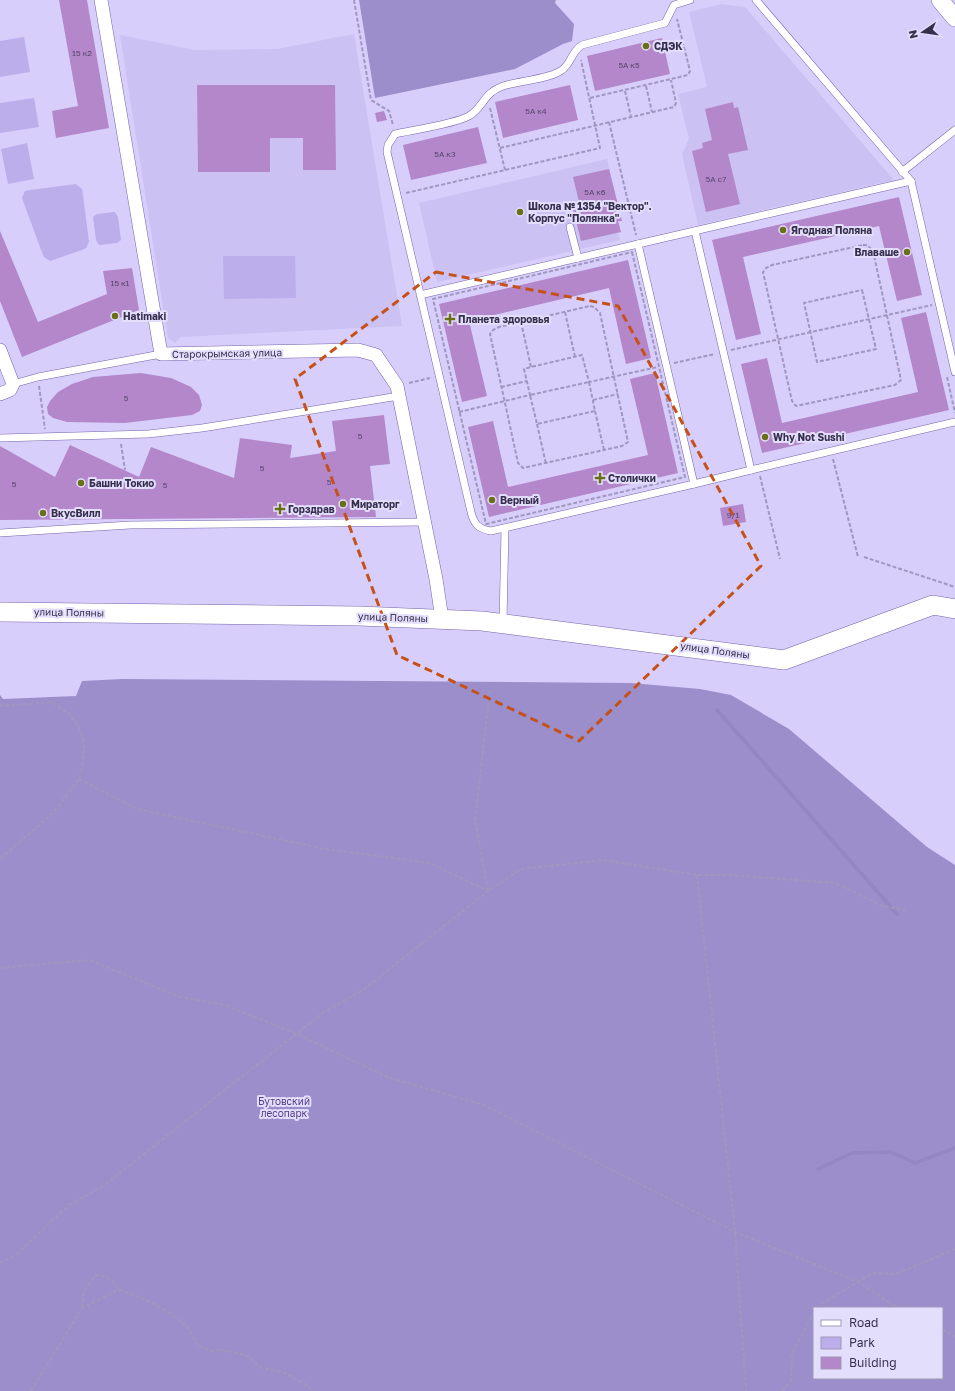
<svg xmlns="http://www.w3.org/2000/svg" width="955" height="1391" viewBox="0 0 955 1391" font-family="'Golos Text',sans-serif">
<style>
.built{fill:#ccc1f3}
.green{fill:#bbaeeb}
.forest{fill:#9b8eca;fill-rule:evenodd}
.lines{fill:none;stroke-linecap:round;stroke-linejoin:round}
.stream{stroke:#9486c2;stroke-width:3.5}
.building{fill:#b387c9}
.service-casing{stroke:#7564a8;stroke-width:8}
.minor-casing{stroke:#7564a8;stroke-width:14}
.tertiary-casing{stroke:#7564a8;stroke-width:18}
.secondary-casing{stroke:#7564a8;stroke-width:20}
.path{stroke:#a097c0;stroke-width:2;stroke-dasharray:4 2;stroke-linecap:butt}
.service{stroke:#fff;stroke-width:7}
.minor{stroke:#fff;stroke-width:13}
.tertiary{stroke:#fff;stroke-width:17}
.secondary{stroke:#fff;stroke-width:19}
.marked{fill:none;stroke:#c55119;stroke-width:3;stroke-dasharray:8 5;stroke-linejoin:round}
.poi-dot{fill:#686f16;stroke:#e4defd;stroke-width:1.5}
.labels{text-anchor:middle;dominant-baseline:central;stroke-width:4;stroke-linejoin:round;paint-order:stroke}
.number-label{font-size:8px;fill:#56466c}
.poi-label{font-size:10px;font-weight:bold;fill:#37304d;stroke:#e4defd;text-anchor:start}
.street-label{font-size:10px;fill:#37304d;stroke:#e4defd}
.park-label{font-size:10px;fill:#533e87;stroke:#e4defd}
</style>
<rect width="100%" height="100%" fill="#d8cefc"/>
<g class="built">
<polygon points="722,4 745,7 894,180 698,225 682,154 689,139 678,94 707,87 689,12"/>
<polygon points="354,34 402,326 181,337 175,343 168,338 120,35 195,50 277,49"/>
<polygon points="607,159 622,221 618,222 621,232 618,233 620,240 437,282 419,203"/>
</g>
<g class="green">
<polygon points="24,37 30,72 0,77 0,41"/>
<polygon points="34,98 39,127 0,133 0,103"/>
<polygon points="27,143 34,179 8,184 1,149"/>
<polygon points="76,184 82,189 83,195 89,242 86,248 82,250 50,261 44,257 41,250 22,198 25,191 30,190"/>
<polygon points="115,212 118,217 121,240 117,243 99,245 96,240 93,217 97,214"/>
<polygon points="223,256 295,256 296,298 224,299"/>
</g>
<g class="forest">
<polygon points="359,0 556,0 555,3 574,24 572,41 563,44 515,69 375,98"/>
<path d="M122,679L631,683L700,689L731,695L789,729L927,847L955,865V1391H0V695L3,699L76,696L82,681ZM814,1308H942V1378H814Z"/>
</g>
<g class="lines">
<g class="stream">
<polyline points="717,710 897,914"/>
<polyline points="818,1169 852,1153 891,1152 915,1163 955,1148"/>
</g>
</g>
<g class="building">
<polygon points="59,0 87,0 109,128 56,138 52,111 78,106"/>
<polygon points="662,38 670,74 595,91 587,56"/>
<polygon points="197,85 335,85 336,170 303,170 303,138 270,138 270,172 198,172"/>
<polygon points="570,85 578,120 503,138 495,102"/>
<polygon points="733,102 734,108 738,107 748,150 728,154 740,204 706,212 692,151 703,148 702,143 712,140 705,109"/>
<polygon points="384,111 387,120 377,122 375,113"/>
<polygon points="478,127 487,163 411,180 403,145"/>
<polygon points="609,169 622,221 618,221 621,232 581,241 573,208 580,206 573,177"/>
<polygon points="899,197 922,295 897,301 879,226 743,257 761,334 736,340 712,240"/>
<polygon points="0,231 38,322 107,294 103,271 132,268 139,310 22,357 0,301"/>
<polygon points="628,260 651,358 626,364 609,288 469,321 487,396 462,402 439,304"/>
<polygon points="926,312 949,410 762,453 741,364 767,358 782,423 918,392 901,318"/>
<polygon points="141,373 171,378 191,387 199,395 202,405 200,411 192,415 125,423 67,422 53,418 48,414 47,407 50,401 58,392 72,384 93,377"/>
<polygon points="655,373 678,473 489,517 468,427 493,421 508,487 648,455 630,379"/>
<polygon points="384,415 390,464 370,466 376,517 0,520 0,446 55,477 70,445 139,477 151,447 234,478 240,438 292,445 290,458 336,451 332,421"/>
<polygon points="743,504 746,522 723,526 720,508"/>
</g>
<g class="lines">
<g class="service-casing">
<g id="service">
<polyline points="756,0 911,181"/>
<polyline points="902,172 955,130"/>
<polyline points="570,227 578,258"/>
<polyline points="695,231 751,470 955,422"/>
<polyline points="638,244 911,181 955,372"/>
<path d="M420,295L638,244L694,484L491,531C478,529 474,524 471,512L387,152L388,145L395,134C413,130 455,124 469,116C484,107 483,93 503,86C518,81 550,79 562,70C571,64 571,52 582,45L665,23L674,5L690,0"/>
<polyline points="13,384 38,377 161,354"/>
<polyline points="0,438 148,434 202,428 399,396"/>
<polyline points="694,484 751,470"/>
<polyline points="0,533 130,525 425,522"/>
<polyline points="503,623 505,528"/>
</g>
</g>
<g class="minor-casing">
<g id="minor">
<polyline points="101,0 161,354 358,350 376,355 397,386 436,579 442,619"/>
<polyline points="0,350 13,384 10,390 0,394"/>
</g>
</g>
<g class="tertiary-casing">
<polyline id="tertiary" points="940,0 955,18"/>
</g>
<g class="secondary-casing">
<polyline id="secondary" points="0,612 359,616 482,621 784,660 933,605 955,609"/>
</g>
<g class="path">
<polyline points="354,0 371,100 389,111 393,125"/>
<polyline points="646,86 652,112"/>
<polyline points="625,91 631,117"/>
<polyline points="590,98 688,75 690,71 677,19"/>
<polyline points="490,108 505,170"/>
<polyline points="609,122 636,235"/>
<polyline points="500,148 674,107 676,103 671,80"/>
<polyline points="406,193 600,148 581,60"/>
<polygon points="863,245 867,245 873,251 901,380 895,385 796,406 792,401 763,272 766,268 772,265"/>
<polygon points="632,252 685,477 486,524 433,299"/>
<polygon points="862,290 876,349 817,362 804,303"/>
<polygon points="590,306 594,307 600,313 628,442 622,446 523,468 518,463 490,334 493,330 499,327"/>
<polyline points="565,312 575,357"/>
<polyline points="521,322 531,367"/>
<polyline points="731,350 932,305"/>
<polyline points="674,363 715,354"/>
<polyline points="947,377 955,413"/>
<polygon points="589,382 595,411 537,424 530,395"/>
<polyline points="409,383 430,378"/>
<polyline points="39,386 45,429"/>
<polyline points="501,387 527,381"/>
<polyline points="593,400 618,394"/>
<polyline points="595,411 604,450"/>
<polyline points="459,412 530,395 524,369 531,367 582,355 589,382 658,367"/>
<polyline points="537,424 546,464"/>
<polyline points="121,444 125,470"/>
<polyline points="833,459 858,557"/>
<polyline points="760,476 780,559"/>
<polyline points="864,557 955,587"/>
<polyline points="0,704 2,706 52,702 69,714 79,727 84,744 83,762 79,779 53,813 0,859"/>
<polyline points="79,779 137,809 325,849 430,863 488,891"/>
<polyline points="697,875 735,1232 746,1391"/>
<polyline points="488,891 475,820 490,690"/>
<polyline points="0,968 89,960 180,997 225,1005 297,1034 390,1078 484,1105 735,1232 858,1282 898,1308"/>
<polyline points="0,1263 16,1255 69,1205 102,1187 324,1012 363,990 488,891 521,869 603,860 697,875 730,875 836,883 882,906 906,910"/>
<path d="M82,1308L84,1291L96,1275C107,1276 113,1279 118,1290"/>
<polyline points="817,1308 819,1305 873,1273 896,1274 955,1249"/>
<polyline points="942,1330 955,1336"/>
<path d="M31,1391L82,1308L118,1290C140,1295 173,1312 189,1329C192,1334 195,1341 198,1346L213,1351L222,1350L246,1355L262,1368L283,1372L307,1385L312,1391"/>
<polyline points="782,1391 791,1380 792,1353 814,1313"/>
</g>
<use href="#service" class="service"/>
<use href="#minor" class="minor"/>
<use href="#tertiary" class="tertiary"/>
<use href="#secondary" class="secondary"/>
</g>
<path class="marked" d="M436,272L618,306L761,566L579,741L397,655L295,379Z"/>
<g class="poi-dot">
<circle cx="646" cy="46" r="4"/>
<circle cx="520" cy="212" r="4"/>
<circle cx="783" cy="230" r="4"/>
<circle cx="907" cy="252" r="4"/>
<circle cx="115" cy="316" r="4"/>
<path d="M448 313h4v4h4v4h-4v4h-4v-4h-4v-4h4z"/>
<circle cx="765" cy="437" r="4"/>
<path d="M598 472h4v4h4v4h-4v4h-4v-4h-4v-4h4z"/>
<circle cx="81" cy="483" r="4"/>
<circle cx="492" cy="500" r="4"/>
<circle cx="343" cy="504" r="4"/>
<path d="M278 503h4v4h4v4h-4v4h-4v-4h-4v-4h4z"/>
<circle cx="43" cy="513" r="4"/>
</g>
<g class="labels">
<g class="number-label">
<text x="82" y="53">15 к2</text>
<text x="629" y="65">5А к5</text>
<text x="536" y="111">5А к4</text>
<text x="445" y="154">5А к3</text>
<text x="716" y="179">5А с7</text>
<text x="595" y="192">5А к6</text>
<text x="120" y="283">15 к1</text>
<text x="126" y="398">5</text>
<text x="360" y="436">5</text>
<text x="262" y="468">5</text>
<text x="329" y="482">5</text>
<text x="14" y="484">5</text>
<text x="165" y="485">5</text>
<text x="733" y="515">9/1</text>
</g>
<g class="poi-label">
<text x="654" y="46">СДЭК</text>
<text x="528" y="206">Школа № 1354 "Вектор".<tspan x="528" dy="12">Корпус "Полянка"</tspan></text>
<text x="791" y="230">Ягодная Поляна</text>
<text x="899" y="252" text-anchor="end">Влаваше</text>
<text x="123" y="316">Hatimaki</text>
<text x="458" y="319">Планета здоровья</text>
<text x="773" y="437">Why Not Sushi</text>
<text x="608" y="478">Столички</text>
<text x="89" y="483">Башни Токио</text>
<text x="500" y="500">Верный</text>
<text x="351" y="504">Мираторг</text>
<text x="288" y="509">Горздрав</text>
<text x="51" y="513">ВкусВилл</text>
</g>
<g class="street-label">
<text transform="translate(227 353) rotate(-1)">Старокрымская улица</text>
<text transform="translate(69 612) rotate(1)">улица Поляны</text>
<text transform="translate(393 617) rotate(2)">улица Поляны</text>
<text transform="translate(715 650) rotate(8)">улица Поляны</text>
</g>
<g class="park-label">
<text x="284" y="1101">Бутовский<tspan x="284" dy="12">лесопарк</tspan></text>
</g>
</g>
<rect x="813" y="1307" width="130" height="72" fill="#e4defd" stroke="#9f98b7"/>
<rect x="821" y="1320" width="20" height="6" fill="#ffffff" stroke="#9f98b7"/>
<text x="849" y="1327" font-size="12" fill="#37304d">Road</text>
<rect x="821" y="1337" width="20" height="12" fill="#bbaeeb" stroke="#9f98b7"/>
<text x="849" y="1347" font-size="12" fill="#37304d">Park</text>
<rect x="821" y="1357" width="20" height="12" fill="#b387c9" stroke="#9f98b7"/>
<text x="849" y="1367" font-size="12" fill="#37304d">Building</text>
<g transform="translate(923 32) rotate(257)" stroke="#e4defd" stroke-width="3" paint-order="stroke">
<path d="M0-3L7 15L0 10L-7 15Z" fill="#37304d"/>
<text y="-6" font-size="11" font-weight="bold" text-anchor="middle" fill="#37304d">N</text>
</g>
</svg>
